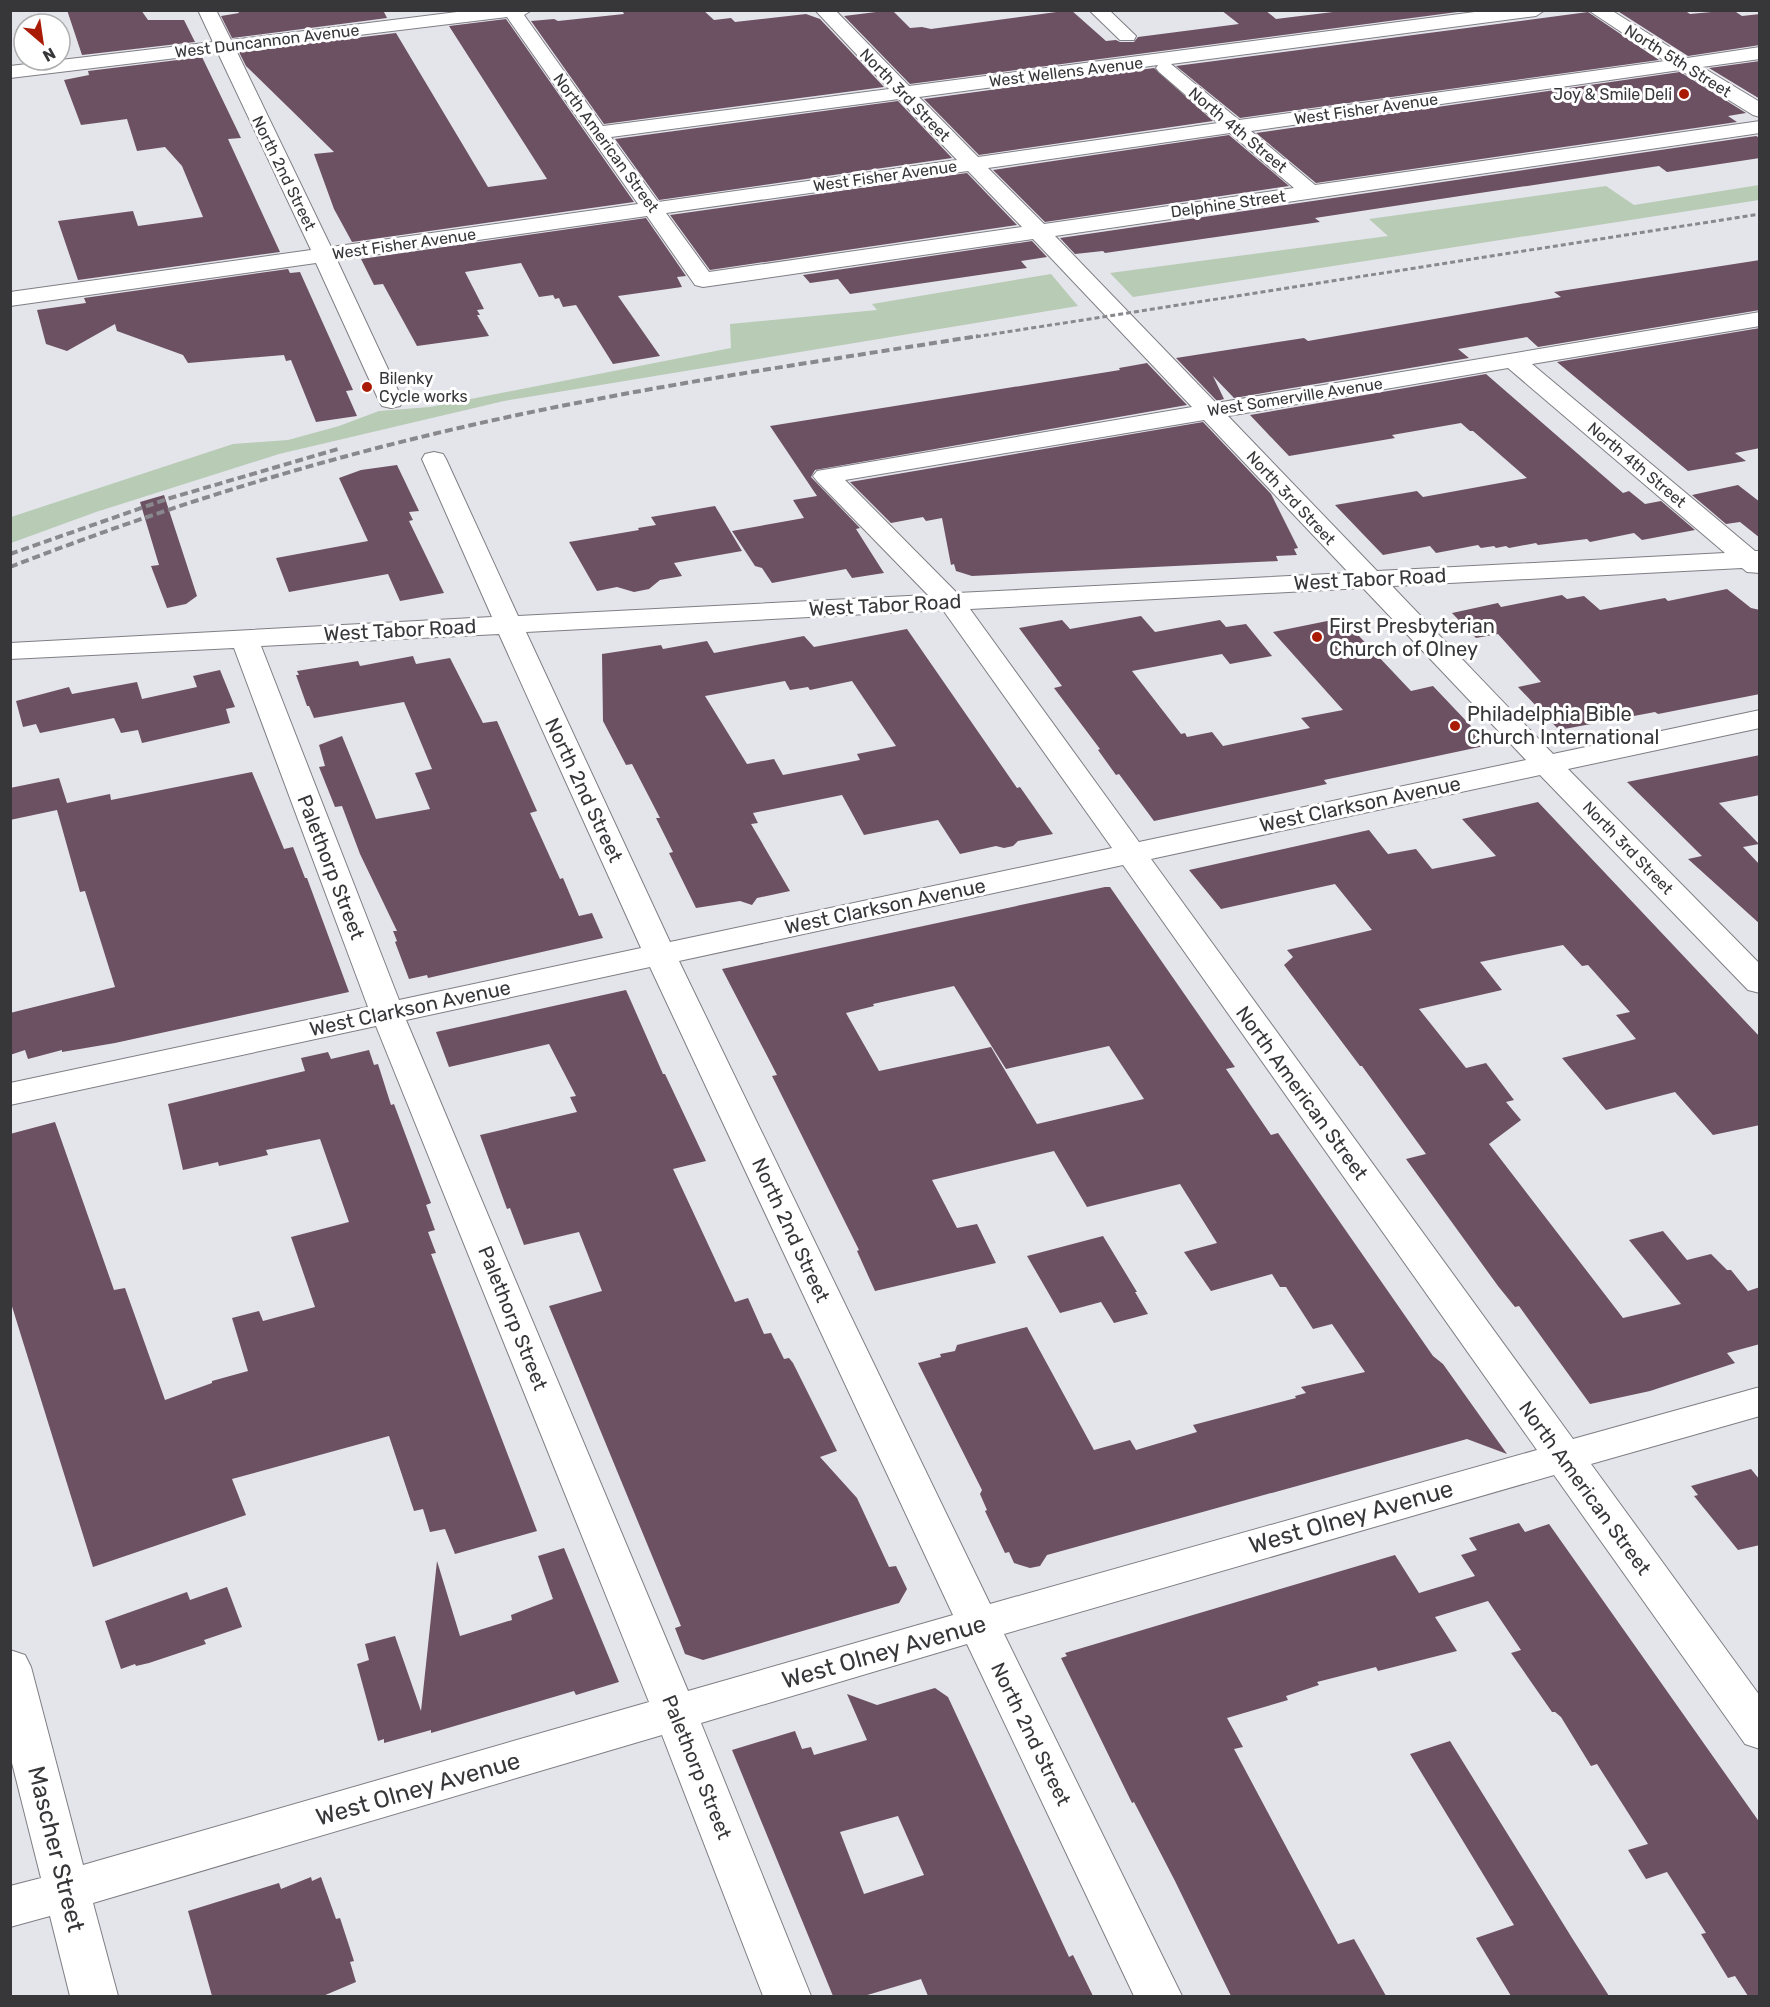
<svg xmlns="http://www.w3.org/2000/svg" width="1770" height="2007" viewBox="0 0 1770 2007" font-family="Rubik,sans-serif">
<style>
.green{fill:#b7cbb5}
.building{fill:#6c5162;fill-rule:evenodd}
.lines{fill:none;stroke-linecap:round;stroke-linejoin:round}
.minor-casing{stroke:#7e7e84;stroke-width:2}
.minor{fill:#fff;fill-rule:evenodd}
.rail-far1{stroke:#89898d;stroke-width:3;stroke-dasharray:5 3;stroke-linecap:butt}
.rail{stroke:#89898d;stroke-width:4;stroke-dasharray:8 4;stroke-linecap:butt}
.poi-dot{fill:#aa1b05;stroke:#fff;stroke-width:2}
.labels{text-anchor:middle;dominant-baseline:central;stroke-width:6;stroke-linejoin:round;paint-order:stroke}
.far-street-label{font-size:16px;fill:#37373a;stroke:#fff}
.far-poi-label{font-size:16px;fill:#37373a;stroke:#fff;text-anchor:end}
.street-label{font-size:20px;fill:#37373a;stroke:#fff}
.poi-label{font-size:20px;fill:#37373a;stroke:#fff;text-anchor:start}
.near-street-label{font-size:24px;fill:#37373a;stroke:#fff}
</style>
<rect width="100%" height="100%" fill="#e4e4eb"/>
<g class="green">
<polygon points="1759,185 1759,200 1133,297 1110,273 1388,236 1369,219 1606,186 1634,205"/>
<polygon points="1051,274 1078,306 504,401 279,454 96,512 11,543 11,517 233,444 288,440 339,426 379,411 430,407 731,348 730,324 877,310 872,304"/>
</g>
<g class="building">
<polygon points="67,10 141,10 148,20 184,20 195,42 82,55"/>
<polygon points="237,10 383,10 387,18 232,38 221,16 239,13"/>
<polygon points="622,10 703,10 714,20 731,18 735,22 806,14 820,19 884,87 604,124 531,21 554,19 558,21 624,14"/>
<polygon points="892,10 910,28 922,27 931,29 1071,10 1106,41 1116,40 1120,42 1134,42 1138,37 1239,24 1221,10 1265,10 1276,19 1349,10 1465,11 910,84 844,16"/>
<polygon points="1616,10 1684,10 1690,14 1733,10 1742,16 1760,14 1760,45 1688,56"/>
<polygon points="1588,12 1659,60 1240,118 1176,66"/>
<polygon points="506,19 634,202 352,242 334,209 314,154 334,152 246,66 239,52 396,33 488,187 547,179 449,26"/>
<polygon points="202,57 241,138 228,139 280,252 78,280 58,221 133,211 138,226 203,217 182,166 165,147 137,151 127,119 81,125 64,80 89,75 88,71"/>
<polygon points="1760,61 1760,99 1709,68"/>
<polygon points="1154,68 1213,121 979,155 924,99"/>
<polygon points="1680,72 1746,113 1728,116 1737,122 1316,183 1256,133"/>
<polygon points="898,101 952,158 659,200 615,139"/>
<polygon points="1229,135 1289,186 1045,222 993,170"/>
<polygon points="1756,136 1760,138 1760,158 1667,172 1659,166 1315,218 1320,222 1105,253 1103,251 1075,254 1060,238"/>
<polygon points="967,173 1017,225 710,270 670,215"/>
<polygon points="646,218 686,276 677,277 682,287 618,296 660,356 613,364 576,305 563,307 559,298 555,299 553,295 539,297 521,263 465,272 484,309 477,310 480,315 477,315 489,336 417,346 383,284 374,285 361,259"/>
<polygon points="1032,241 1047,257 1021,261 1027,268 850,294 838,279 810,283 803,275"/>
<polygon points="1760,260 1760,310 1538,347 1527,337 1458,349 1469,358 1234,398 1213,376 1224,399 1217,401 1176,358 1304,338 1308,341 1561,297 1554,292"/>
<polygon points="288,269 290,273 300,272 353,390 346,391 357,416 316,422 291,360 286,361 284,355 188,363 183,355 117,331 115,324 67,351 46,344 37,310 86,303 84,298"/>
<polygon points="1760,328 1760,448 1735,453 1746,461 1688,471 1557,362"/>
<polygon points="1147,363 1187,405 815,470 811,477 860,528 856,529 884,573 852,578 846,569 772,583 762,568 755,566 732,531 804,518 793,500 817,496 770,426 1120,370 1119,368"/>
<polygon points="1486,374 1623,493 1629,491 1645,504 1661,501 1695,530 1642,540 1634,533 1590,542 1587,539 1538,545 1536,543 1509,548 1506,546 1496,548 1494,546 1481,548 1478,545 1436,553 1430,546 1383,555 1335,505 1417,491 1423,497 1527,478 1473,431 1470,431 1461,423 1392,435 1395,438 1289,456 1250,415"/>
<polygon points="1203,422 1271,494 1298,548 1294,549 1297,555 1276,556 1278,561 972,576 956,571 954,564 951,565 942,518 926,521 923,517 891,523 850,482"/>
<polygon points="397,465 419,511 409,512 413,520 409,521 444,593 400,601 388,574 289,592 276,558 368,541 339,478 361,470"/>
<polygon points="1738,485 1760,502 1760,538 1740,522 1726,524 1692,495"/>
<polygon points="164,495 197,596 186,604 167,608 151,566 159,565 140,502"/>
<polygon points="715,506 742,551 674,563 682,576 660,580 649,589 634,592 617,587 597,591 569,542 639,530 638,528 656,525 651,517"/>
<polygon points="1727,589 1751,608 1760,610 1760,694 1658,714 1655,712 1559,730 1518,687 1541,682 1498,634 1476,638 1452,613 1498,603 1501,607 1562,595 1567,599 1584,596 1600,610 1665,598 1668,601"/>
<polygon points="1141,616 1155,632 1220,620 1226,627 1246,624 1272,656 1230,664 1222,654 1132,671 1181,734 1185,733 1187,737 1212,732 1223,746 1310,728 1301,718 1343,710 1273,632 1342,618 1411,691 1433,686 1489,745 1324,780 1327,784 1154,821 1119,774 1116,775 1098,750 1100,749 1054,688 1062,686 1019,628 1062,620 1070,629"/>
<path d="M907,629L1017,788L1020,787L1053,834L1018,841L1013,846L1004,848L996,846L960,854L938,820L864,835L842,795L753,813L758,823L751,824L790,891L757,898L752,905L740,901L696,908L669,853L673,852L656,818H660L632,764L626,765L603,721L602,654L661,645L663,649L707,641L714,653L804,636L814,647ZM785,681L790,690L808,687L810,690L852,681L896,746L857,754L860,760L783,775L774,759L747,764L705,696Z"/>
<polygon points="413,656 416,664 450,658 483,723 497,721 537,811 530,813 560,879 563,878 579,916 592,913 603,938 428,978 427,975 409,979 395,942 397,941 393,931 397,931 360,854 342,806 335,807 319,767 325,766 319,745 342,736 376,819 430,809 415,773 432,769 404,702 314,718 309,706 307,706 296,675 299,675 297,671 358,661 360,666"/>
<polygon points="220,670 235,707 226,709 230,723 142,743 138,730 121,733 114,718 40,733 36,724 23,727 16,701 69,687 72,694 137,682 142,699 197,687 193,676"/>
<polygon points="1760,755 1760,795 1719,803 1759,844 1743,847 1760,865 1760,924 1688,859 1702,856 1627,782"/>
<polygon points="252,772 284,849 293,847 305,878 307,878 349,992 115,1043 62,1052 62,1050 28,1059 25,1050 10,1055 10,1013 115,987 85,891 80,892 57,810 10,820 10,788 59,778 67,803 110,794 111,800"/>
<polygon points="1538,802 1760,1037 1760,1125 1713,1135 1675,1092 1606,1110 1562,1058 1636,1039 1616,1015 1630,1012 1588,965 1582,966 1563,945 1480,962 1502,990 1419,1009 1466,1068 1486,1063 1514,1100 1506,1102 1521,1120 1489,1144 1623,1318 1681,1304 1629,1240 1663,1231 1687,1260 1711,1254 1727,1270 1731,1270 1748,1291 1760,1287 1760,1344 1727,1353 1735,1363 1650,1391 1590,1404 1519,1306 1515,1307 1498,1286 1406,1159 1426,1154 1362,1066 1360,1066 1284,965 1293,957 1287,950 1372,930 1335,884 1221,909 1189,870 1369,830 1388,854 1416,849 1432,869 1496,856 1462,819"/>
<path d="M1105,887H1110L1235,1067L1226,1069L1271,1135L1278,1133L1433,1356L1443,1364L1507,1454L1467,1439L1047,1555L1040,1566L1030,1568L1014,1563L1009,1552L1005,1553L985,1511L987,1510L980,1494L982,1490L918,1363L941,1357L940,1354L955,1351L957,1345L1027,1327L1094,1450L1130,1440L1136,1450L1197,1432L1193,1425L1296,1398L1295,1396L1306,1393L1301,1387L1365,1372L1332,1324L1313,1329L1286,1287H1280L1272,1274L1211,1291L1184,1252L1217,1243L1180,1184L1087,1207L1054,1151L932,1180L957,1228L977,1224L996,1263L875,1291L857,1251L859,1250L772,1076L777,1075L722,969ZM954,986L1006,1069L1109,1046L1144,1099L1037,1124L991,1047L879,1071L846,1013L874,1006L873,1004Z"/>
<polygon points="626,990 663,1074 665,1074 706,1161 673,1169 735,1302 748,1298 764,1334 771,1333 784,1359 789,1358 793,1363 837,1451 820,1457 857,1498 889,1567 896,1566 907,1589 899,1603 703,1660 685,1654 675,1628 681,1626 549,1306 602,1291 579,1232 524,1245 510,1208 507,1209 480,1135 577,1112 570,1097 576,1096 549,1044 449,1067 436,1032"/>
<polygon points="369,1050 374,1065 378,1064 391,1105 394,1104 431,1203 426,1205 435,1230 428,1232 436,1253 431,1254 537,1531 455,1554 445,1529 430,1532 423,1509 414,1511 389,1436 232,1479 246,1515 93,1567 10,1300 10,1134 55,1122 114,1290 125,1288 165,1400 212,1383 212,1381 248,1371 232,1318 259,1311 263,1321 315,1307 291,1237 349,1222 320,1139 266,1150 268,1155 219,1166 218,1162 183,1170 168,1104 305,1071 301,1058 328,1052 331,1059"/>
<polygon points="1103,1236 1137,1292 1135,1292 1148,1314 1114,1323 1101,1302 1060,1313 1027,1256"/>
<polygon points="1751,1469 1760,1480 1760,1545 1738,1550 1694,1496 1698,1495 1691,1486"/>
<polygon points="1519,1523 1525,1532 1549,1524 1760,1823 1760,1996 1748,1996 1735,1976 1728,1978 1701,1934 1706,1933 1667,1872 1646,1879 1628,1850 1648,1844 1597,1764 1591,1766 1561,1717 1555,1712 1552,1712 1511,1653 1521,1650 1488,1601 1435,1617 1457,1651 1378,1671 1376,1667 1317,1682 1319,1685 1286,1696 1288,1700 1227,1718 1243,1747 1234,1749 1338,1944 1354,1939 1386,1996 1231,1996 1175,1881 1134,1802 1132,1803 1061,1658 1067,1656 1065,1653 1395,1555 1419,1593 1475,1576 1461,1555 1477,1550 1469,1538"/>
<polygon points="564,1548 619,1682 576,1695 574,1691 431,1733 431,1730 384,1743 384,1739 378,1741 357,1664 369,1660 365,1644 395,1636 421,1711 437,1561 460,1636 512,1620 511,1615 553,1599 538,1556"/>
<polygon points="227,1587 242,1627 204,1640 206,1644 149,1663 136,1666 135,1664 121,1669 105,1621 187,1592 190,1600"/>
<path d="M935,1688L948,1697L1069,1957L1073,1955L1093,1996H928L921,1979L864,1996H833L732,1750L795,1731L802,1749L811,1747L814,1755L867,1740L847,1694L877,1705ZM898,1816L924,1875L864,1894L840,1832Z"/>
<polygon points="1450,1741 1572,1938 1609,1996 1511,1996 1476,1938 1514,1925 1410,1754"/>
<polygon points="311,1877 312,1881 321,1877 336,1919 340,1918 354,1961 350,1962 356,1982 323,1996 212,1996 188,1911 279,1883 281,1889"/>
</g>
<g class="lines">
<g class="minor-casing">
<g id="minor">
<path d="M198,10H216L231,40L473,10H532L524,15L603,126L889,89L815,10H835L909,86L1490,10H1545L1536,16L1171,64L1239,120L1665,61L1588,10H1611L1687,58L1760,47V59L1702,67L1760,102V117L1753,115L1680,70L1251,131L1315,185L1760,121V133L1055,236L1216,403L1760,312V326L1532,364L1755,551H1760V573L1747,572L1742,568L1392,586L1553,754L1760,710V728L1568,769L1760,964V993L1748,990L1540,775L1151,859L1573,1439L1760,1387V1416L1591,1464L1760,1696V1749L1745,1744L1554,1475L1004,1634L1182,1996H1134L967,1644L701,1723L811,1996H763L662,1735L93,1903L118,1996H70L50,1916L10,1927V1886L41,1878L10,1755V1650L25,1655L31,1667L83,1865L649,1702L376,1026L10,1105V1083L368,1007L234,648L10,659V643L492,617L422,459L425,454L434,452L443,454L446,459L518,616L928,595L817,481L813,476L817,471L1192,407L1033,239L703,287L695,285L647,216L337,260L403,401L400,406L391,408L382,406L379,401L316,263L10,306V292L311,250L218,53L10,78V66L213,42ZM507,17L638,204L331,247L236,50ZM1158,65L1156,68L1159,72L1218,123L978,157L919,97ZM899,99L957,160L658,202L611,137ZM1230,133L1294,188L1044,224L988,168ZM968,171L1022,227L709,272L666,213ZM1508,368L1725,553L1377,571L1228,416ZM1204,420L1349,573L957,593L845,480ZM1363,588L1526,760L1139,842L970,609ZM943,610L1112,848L670,942L526,632ZM499,634L641,948L399,1000L261,646ZM1123,865L1537,1450L990,1604L679,961ZM650,967L953,1615L688,1691L406,1020Z"/>
<polygon points="1089,10 1109,10 1136,36 1134,40 1120,40"/>
</g>
</g>
<use href="#minor" class="minor"/>
<polyline class="rail-far1" points="968,338 1760,214"/>
<g class="rail">
<polyline points="10,554 167,499 338,449"/>
<path d="M10,567C144,515 281,471 421,437C604,392 791,366 978,336"/>
</g>
</g>
<g class="poi-dot">
<circle cx="1684" cy="94" r="6"/>
<circle cx="367" cy="387" r="6"/>
<circle cx="1317" cy="637" r="6"/>
<circle cx="1455" cy="726" r="6"/>
</g>
<g class="labels">
<g class="far-street-label">
<text transform="translate(267 41) rotate(-7)">West Duncannon Avenue</text>
<text transform="translate(1678 61) rotate(32)">North 5th Street</text>
<text transform="translate(1066 72) rotate(-7)">West Wellens Avenue</text>
<text transform="translate(905 95) rotate(46)">North 3rd Street</text>
<text transform="translate(1366 109) rotate(-8)">West Fisher Avenue</text>
<text transform="translate(1238 130) rotate(40)">North 4th Street</text>
<text transform="translate(606 143) rotate(54)">North American Street</text>
<text transform="translate(284 173) rotate(64)">North 2nd Street</text>
<text transform="translate(885 176) rotate(-8)">West Fisher Avenue</text>
<text transform="translate(1228 204) rotate(-8)">Delphine Street</text>
<text transform="translate(404 244) rotate(-8)">West Fisher Avenue</text>
<text transform="translate(1295 397) rotate(-9)">West Somerville Avenue</text>
<text transform="translate(1637 465) rotate(40)">North 4th Street</text>
<text transform="translate(1291 498) rotate(47)">North 3rd Street</text>
<text transform="translate(1628 848) rotate(46)">North 3rd Street</text>
</g>
<g class="far-poi-label">
<text x="1672" y="94">Joy &amp; Smile Deli</text>
<text x="379" y="378" text-anchor="start">Bilenky<tspan x="379" dy="18">Cycle works</tspan></text>
</g>
<g class="street-label">
<text transform="translate(1370 579) rotate(-3)">West Tabor Road</text>
<text transform="translate(885 605) rotate(-3)">West Tabor Road</text>
<text transform="translate(400 630) rotate(-3)">West Tabor Road</text>
<text transform="translate(584 790) rotate(65)">North 2nd Street</text>
<text transform="translate(1360 804) rotate(-12)">West Clarkson Avenue</text>
<text transform="translate(331 867) rotate(69)">Palethorp Street</text>
<text transform="translate(885 906) rotate(-12)">West Clarkson Avenue</text>
<text transform="translate(410 1008) rotate(-12)">West Clarkson Avenue</text>
<text transform="translate(1302 1093) rotate(54)">North American Street</text>
<text transform="translate(791 1230) rotate(65)">North 2nd Street</text>
<text transform="translate(513 1318) rotate(68)">Palethorp Street</text>
<text transform="translate(1585 1488) rotate(54)">North American Street</text>
<text transform="translate(1031 1734) rotate(64)">North 2nd Street</text>
<text transform="translate(697 1767) rotate(68)">Palethorp Street</text>
</g>
<g class="poi-label">
<text x="1329" y="626">First Presbyterian<tspan x="1329" dy="23">Church of Olney</tspan></text>
<text x="1467" y="714">Philadelphia Bible<tspan x="1467" dy="23">Church International</tspan></text>
</g>
<g class="near-street-label">
<text transform="translate(1351 1517) rotate(-16)">West Olney Avenue</text>
<text transform="translate(884 1652) rotate(-16)">West Olney Avenue</text>
<text transform="translate(418 1789) rotate(-16)">West Olney Avenue</text>
<text transform="translate(56 1849) rotate(76)">Mascher Street</text>
</g>
</g>
<rect width="1770" height="2007" fill="none" stroke="#37373a" stroke-width="24"/>
<g transform="translate(42 42) rotate(151)"><circle r="28" fill="#ffffff" stroke="#afafb0" stroke-width="1.5"/>
<path d="M0-4.5L10 22L0 15L-10 22Z" fill="#aa1b05"/>
<text y="-9" font-size="16" font-weight="bold" text-anchor="middle" fill="#37373a">N</text>
</g>
</svg>
